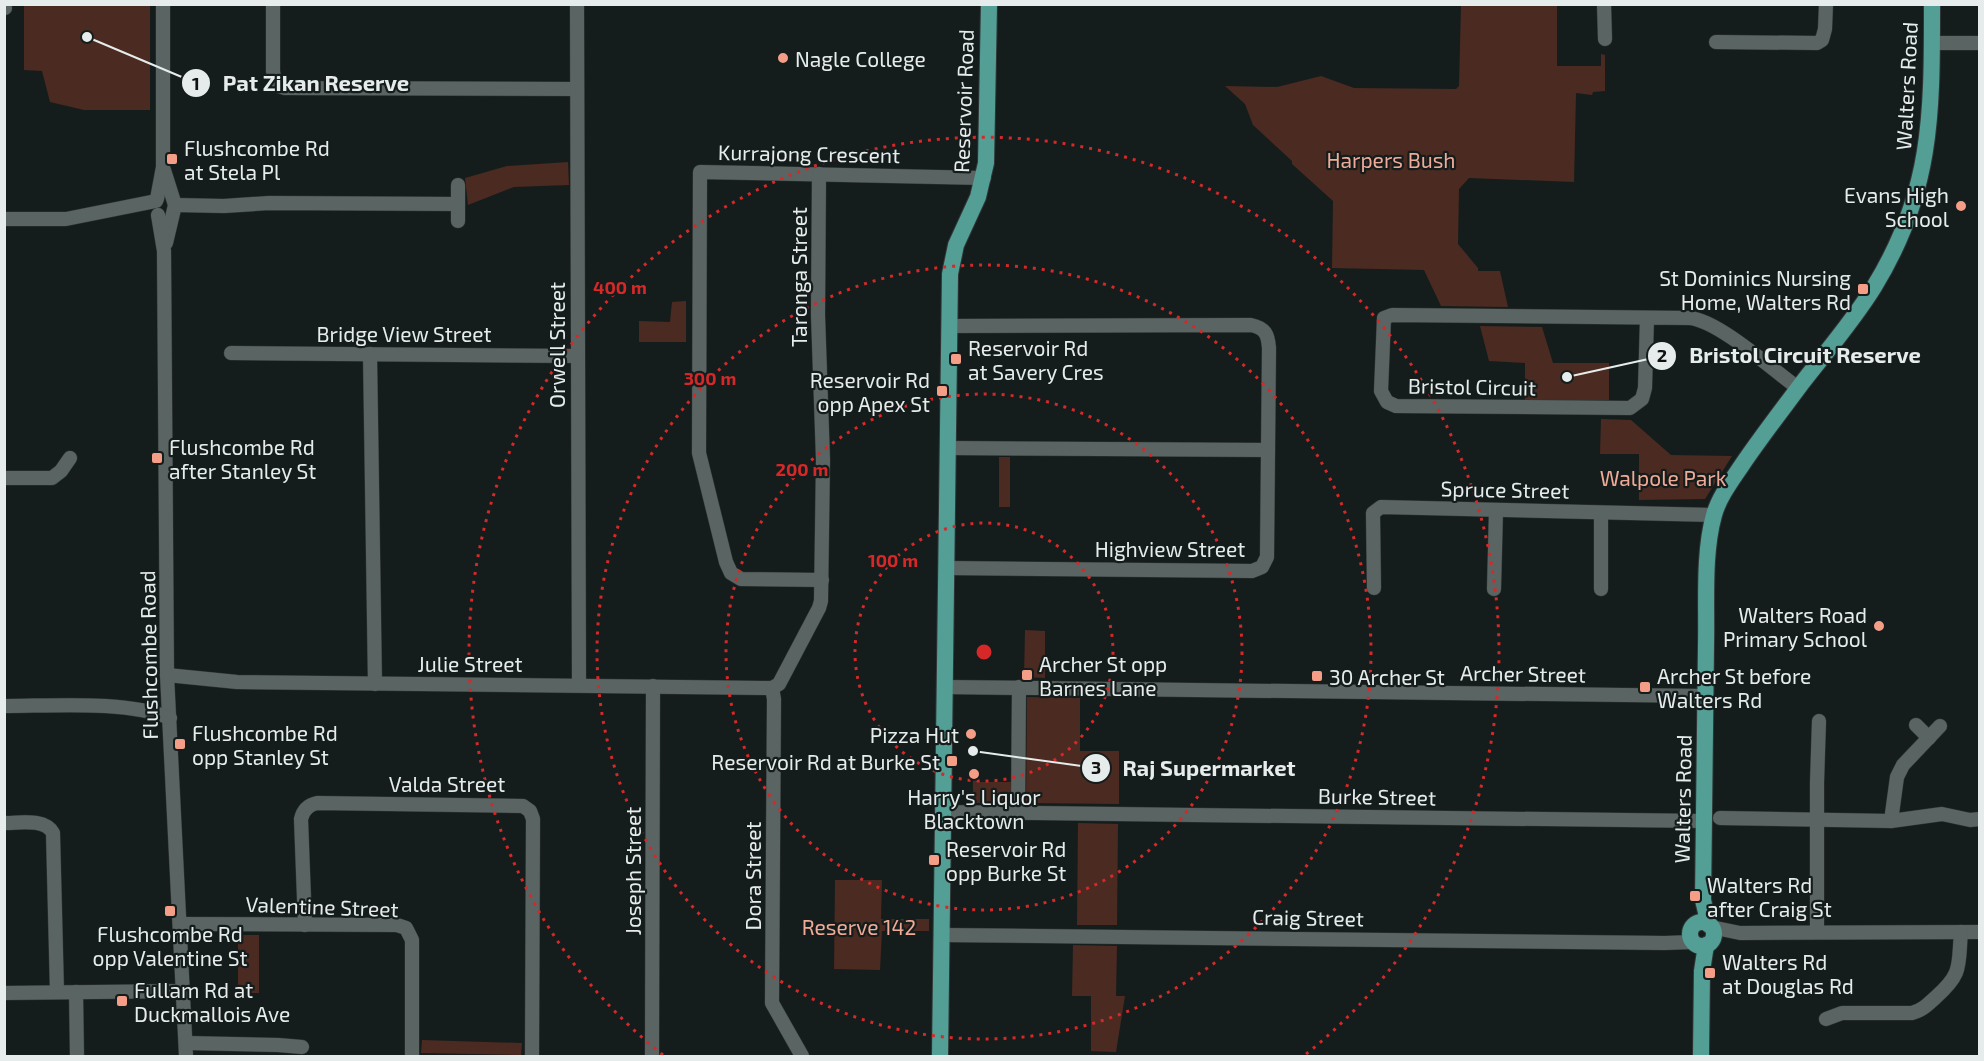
<svg xmlns="http://www.w3.org/2000/svg" width="1984" height="1061" viewBox="0 0 1984 1061" font-family="'Exo 2',sans-serif">
<style>
.green{fill:#4b2a21}
.lines{fill:none;stroke-linecap:round;stroke-linejoin:round}
.minor-casing{stroke:#303635;stroke-width:15}
.major-casing{stroke:#303635;stroke-width:18}
.minor{stroke:#5a6462;stroke-width:14}
.major{stroke:#539f96;stroke-width:16}
.ring{fill:none;stroke:#d62828;stroke-width:3;stroke-dasharray:3 6}
.poi-dot{fill:#f49e88;stroke:#151d1c;stroke-width:2}
.labels{text-anchor:middle;dominant-baseline:central;stroke-width:4.5;stroke-linejoin:round;paint-order:stroke}
.poi-label{font-size:21px;fill:#e6eceb;stroke:#151d1c;text-anchor:start}
.street-label{font-size:21px;fill:#e6eceb;stroke:#151d1c}
.park-label{font-size:21px;fill:#f0aa98;stroke:#151d1c}
.centre{fill:#d62828;stroke:#151d1c;stroke-width:3}
.ring-label{font-size:18px;text-anchor:middle;font-weight:bold;fill:#d62828;stroke:#151d1c;stroke-width:4.5;stroke-linejoin:round;paint-order:stroke}
.leader{fill:none;stroke:#e6eceb;stroke-width:2}
.callout-dot{fill:#e6eceb;stroke:#151d1c;stroke-width:2}
.mark-label{font-size:18px;text-anchor:middle;font-weight:bold;fill:#111}
.callout-label{font-size:22px;text-anchor:middle;font-weight:bold;fill:#e6eceb;stroke:#151d1c;stroke-width:4.5;stroke-linejoin:round;paint-order:stroke}
</style>
<rect width="100%" height="100%" fill="#151d1c"/>
<g class="green">
<polygon points="24,5 150,5 150,110 84,110 50,102 42,71 24,70"/>
<polygon points="1461,5 1557,5 1557,66 1601,66 1601,54 1605,55 1605,91 1593,92 1592,95 1576,93 1574,182 1469,178 1459,189 1458,244 1478,268 1478,271 1500,271 1508,307 1441,306 1424,270 1332,268 1333,201 1292,164 1292,161 1253,125 1245,104 1225,86 1277,87 1321,76 1354,88 1456,89 1459,86"/>
<polygon points="568,162 569,185 514,187 468,205 465,178 507,166"/>
<polygon points="686,301 686,342 639,342 639,321 670,322 672,302"/>
<polygon points="1480,326 1542,327 1553,363 1609,363 1609,400 1525,400 1525,363 1489,361"/>
<polygon points="1601,419 1631,420 1671,455 1732,456 1705,499 1639,500 1639,454 1600,454"/>
<rect x="999" y="457" width="11" height="50"/>
<polygon points="1025,630 1045,631 1045,678 1024,677"/>
<polygon points="1027,697 1080,698 1080,751 1119,751 1119,804 1026,803"/>
<polygon points="973,777 978,782 1012,782 1012,803 973,803"/>
<polygon points="1078,823 1118,824 1117,925 1077,925"/>
<polygon points="835,880 882,880 881,919 929,919 929,931 882,931 880,970 834,969"/>
<rect x="238" y="935" width="21" height="58"/>
<polygon points="1073,945 1117,946 1116,996 1125,996 1116,1052 1091,1051 1091,996 1072,996"/>
<polygon points="422,1040 522,1043 521,1055 421,1053"/>
</g>
<g class="lines">
<g class="minor-casing">
<g id="minor">
<polyline points="273,4 273,71 275,85 285,88 577,89"/>
<polyline points="577,4 579,685"/>
<polyline points="1604,4 1605,39"/>
<polyline points="4,8 5,8"/>
<polyline points="1716,42 1817,43 1822,40 1825,29 1826,4"/>
<polyline points="1932,43 1980,43"/>
<polyline points="164,170 175,205 166,243"/>
<polyline points="458,185 458,221"/>
<polyline points="157,199 163,167 163,4"/>
<polyline points="175,205 224,206 269,203 458,204"/>
<polyline points="158,215 164,251 167,675 186,1056"/>
<polyline points="4,219 66,219 156,201"/>
<path d="M1647,318L1645,388L1642,399L1630,408L1396,406L1387,402L1381,391L1384,318L1392,315L1690,318C1719,321 1773,370 1798,388"/>
<polyline points="231,353 577,356"/>
<polyline points="370,354 375,684"/>
<polyline points="947,448 1268,450"/>
<polyline points="4,478 52,478 61,471 70,458"/>
<polyline points="1601,513 1601,589"/>
<path d="M946,568L1252,571L1262,567L1267,557L1269,348C1268,334 1265,328 1251,325L949,326"/>
<polyline points="822,580 741,579 731,573 726,562 699,453 700,172 984,178"/>
<polyline points="1374,588 1373,513 1381,507 1714,515"/>
<polyline points="1494,589 1496,510"/>
<polyline points="167,675 237,682 772,688 779,684 819,608 821,601 823,460 818,315 819,174"/>
<polyline points="944,687 1705,696"/>
<polyline points="772,688 774,699 772,1003 802,1056"/>
<path d="M4,706C53,706 125,700 170,718"/>
<polyline points="1916,725 1929,738"/>
<polyline points="943,812 1704,821"/>
<polyline points="1018,813 1019,687"/>
<polyline points="1720,818 1891,821 1942,814 1970,820 1980,819"/>
<polyline points="1891,821 1897,777 1903,765 1940,726"/>
<path d="M4,823C19,823 45,818 53,833L57,992"/>
<polyline points="180,924 397,925 406,928 412,940 412,1056"/>
<path d="M305,925L301,819C303,810 308,805 317,803L523,806L530,811L533,819L532,1056"/>
<polyline points="1711,927 1740,933 1980,932"/>
<polyline points="1817,932 1817,783 1819,721"/>
<polyline points="941,935 1665,943 1692,942"/>
<polyline points="76,992 77,1056"/>
<polyline points="4,993 183,991"/>
<path d="M1826,1019L1842,1013H1912C1923,1010 1928,1004 1936,997C1963,973 1958,966 1961,932"/>
<polyline points="186,1043 278,1045 302,1047"/>
<polyline points="652,1056 653,686"/>
</g>
</g>
<g class="major-casing">
<g id="major">
<circle cx="1702" cy="934" r="12"/>
<path d="M1709,925L1703,900C1704,815 1705,730 1706,645C1707,604 1703,554 1714,515C1719,497 1732,480 1742,465C1761,437 1782,410 1802,383C1826,352 1853,321 1874,287C1933,191 1932,112 1932,4"/>
<polyline points="940,1056 950,274 956,245 978,197 986,163 989,4"/>
<polyline points="1701,1056 1702,971 1706,945"/>
</g>
</g>
<use href="#minor" class="minor"/>
<use href="#major" class="major"/>
</g>
<g class="ring">
<circle cx="984" cy="652" r="129"/>
<circle cx="984" cy="652" r="258"/>
<circle cx="984" cy="652" r="387"/>
<path d="M663 1055A515 515 0 1 1 1305 1055"/>
</g>
<g class="poi-dot">
<circle cx="783" cy="58" r="6"/>
<rect x="166" y="153" width="12" height="12" rx="3"/>
<circle cx="1961" cy="206" r="6"/>
<rect x="1857" y="283" width="12" height="12" rx="3"/>
<rect x="950" y="353" width="12" height="12" rx="3"/>
<rect x="936" y="385" width="12" height="12" rx="3"/>
<rect x="151" y="452" width="12" height="12" rx="3"/>
<circle cx="1879" cy="626" r="6"/>
<rect x="1021" y="669" width="12" height="12" rx="3"/>
<rect x="1311" y="670" width="12" height="12" rx="3"/>
<rect x="1639" y="681" width="12" height="12" rx="3"/>
<circle cx="971" cy="734" r="6"/>
<rect x="174" y="738" width="12" height="12" rx="3"/>
<rect x="946" y="755" width="12" height="12" rx="3"/>
<circle cx="974" cy="774" r="6"/>
<rect x="928" y="854" width="12" height="12" rx="3"/>
<rect x="1689" y="890" width="12" height="12" rx="3"/>
<rect x="164" y="905" width="12" height="12" rx="3"/>
<rect x="1704" y="967" width="12" height="12" rx="3"/>
<rect x="116" y="995" width="12" height="12" rx="3"/>
</g>
<g class="labels">
<g class="poi-label">
<text x="795" y="58">Nagle College</text>
<text x="184" y="147">Flushcombe Rd<tspan x="184" dy="24">at Stela Pl</tspan></text>
<text x="1949" y="194" text-anchor="end">Evans High<tspan x="1949" dy="24">School</tspan></text>
<text x="1851" y="277" text-anchor="end">St Dominics Nursing<tspan x="1851" dy="24">Home, Walters Rd</tspan></text>
<text x="968" y="347">Reservoir Rd<tspan x="968" dy="24">at Savery Cres</tspan></text>
<text x="930" y="379" text-anchor="end">Reservoir Rd<tspan x="930" dy="24">opp Apex St</tspan></text>
<text x="169" y="446">Flushcombe Rd<tspan x="169" dy="24">after Stanley St</tspan></text>
<text x="1867" y="614" text-anchor="end">Walters Road<tspan x="1867" dy="24">Primary School</tspan></text>
<text x="1039" y="663">Archer St opp<tspan x="1039" dy="24">Barnes Lane</tspan></text>
<text x="1657" y="675">Archer St before<tspan x="1657" dy="24">Walters Rd</tspan></text>
<text x="1329" y="676">30 Archer St</text>
<text x="192" y="732">Flushcombe Rd<tspan x="192" dy="24">opp Stanley St</tspan></text>
<text x="959" y="734" text-anchor="end">Pizza Hut</text>
<text x="940" y="761" text-anchor="end">Reservoir Rd at Burke St</text>
<text x="974" y="796" text-anchor="middle">Harry's Liquor<tspan x="974" dy="24">Blacktown</tspan></text>
<text x="946" y="848">Reservoir Rd<tspan x="946" dy="24">opp Burke St</tspan></text>
<text x="1707" y="884">Walters Rd<tspan x="1707" dy="24">after Craig St</tspan></text>
<text x="170" y="933" text-anchor="middle">Flushcombe Rd<tspan x="170" dy="24">opp Valentine St</tspan></text>
<text x="1722" y="961">Walters Rd<tspan x="1722" dy="24">at Douglas Rd</tspan></text>
<text x="134" y="989">Fullam Rd at<tspan x="134" dy="24">Duckmallois Ave</tspan></text>
</g>
<g class="street-label">
<text transform="translate(1906 86) rotate(-87)">Walters Road</text>
<text transform="translate(963 101) rotate(-88)">Reservoir Road</text>
<text transform="translate(809 153) rotate(1)">Kurrajong Crescent</text>
<text transform="translate(798 277) rotate(-90)">Taronga Street</text>
<text x="404" y="333">Bridge View Street</text>
<text transform="translate(556 345) rotate(-90)">Orwell Street</text>
<text transform="translate(1472 386) rotate(1)">Bristol Circuit</text>
<text transform="translate(1505 489) rotate(1)">Spruce Street</text>
<text x="1170" y="548">Highview Street</text>
<text transform="translate(148 655) rotate(-91)">Flushcombe Road</text>
<text x="470" y="663">Julie Street</text>
<text transform="translate(1523 673) rotate(1)">Archer Street</text>
<text x="447" y="783">Valda Street</text>
<text transform="translate(1377 796) rotate(1)">Burke Street</text>
<text transform="translate(1682 799) rotate(-89)">Walters Road</text>
<text transform="translate(632 871) rotate(-90)">Joseph Street</text>
<text transform="translate(752 876) rotate(-90)">Dora Street</text>
<text transform="translate(322 906) rotate(2)">Valentine Street</text>
<text transform="translate(1308 917) rotate(1)">Craig Street</text>
</g>
<g class="park-label">
<text x="1391" y="159">Harpers Bush</text>
<text x="1663" y="477">Walpole Park</text>
<text x="859" y="926">Reserve 142</text>
</g>
</g>
<circle cx="984" cy="652" r="9" class="centre"/>
<g class="ring-label">
<text x="620" y="294">400 m</text>
<text x="710" y="385">300 m</text>
<text x="802" y="476">200 m</text>
<text x="893" y="567">100 m</text>
</g>
<path class="leader" d="M87 37L196 83M1567 377L1662 356M973 751L1096 768"/>
<g class="callout-dot">
<circle cx="87" cy="37" r="6"/>
<circle cx="1567" cy="377" r="6"/>
<circle cx="973" cy="751" r="6"/>
<circle cx="196" cy="83" r="15"/>
<circle cx="1662" cy="356" r="15"/>
<circle cx="1096" cy="768" r="15"/>
</g>
<g class="mark-label">
<text x="196" y="90">1</text>
<text x="1662" y="362">2</text>
<text x="1096" y="774">3</text>
</g>
<g class="callout-label">
<text x="316" y="91">Pat Zikan Reserve</text>
<text x="1805" y="363">Bristol Circuit Reserve</text>
<text x="1209" y="776">Raj Supermarket</text>
</g>
<rect width="1984" height="1061" fill="none" stroke="#e6eceb" stroke-width="12"/>
</svg>
